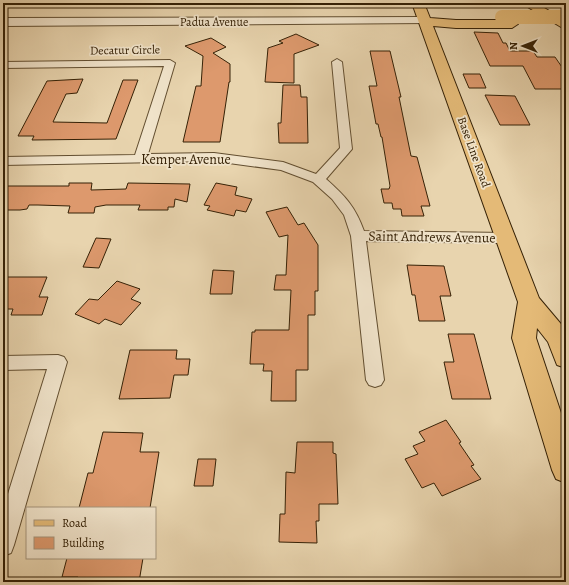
<svg xmlns="http://www.w3.org/2000/svg" width="569" height="585" viewBox="0 0 569 585" font-family="Alegreya,serif">
<style>
.green{fill:#b8bc89;stroke:#766e48}
.building{fill:#dd996d;stroke:#352106}
.lines{fill:none;stroke-linecap:round;stroke-linejoin:round}
.minor-casing{stroke:#624e30;stroke-width:2}
.tertiary-casing{stroke:#624e30;stroke-width:2}
.primary-casing{stroke:#352106;stroke-width:2}
.motorway-casing{stroke:#352106;stroke-width:2}
.minor{fill:#f0e3ca;fill-rule:evenodd}
.tertiary{fill:#f0e3ca;fill-rule:evenodd}
.primary{fill:#e4ba77;fill-rule:evenodd}
.motorway{fill:#e4ba77;fill-rule:evenodd}
.primary-bridge-casing{stroke:#352106;stroke-width:14;stroke-linecap:butt}
.primary-bridge{stroke:#e4ba77;stroke-width:14}
.labels{text-anchor:middle;dominant-baseline:central;stroke-width:3.5;stroke-linejoin:round;paint-order:stroke}
.far-street-label{font-size:12px;fill:#352106;stroke:#f0e3ca}
.street-label{font-size:14px;fill:#352106;stroke:#f0e3ca}
</style>
<rect width="100%" height="100%" fill="#e8d4ae"/>
<filter id="stains"><feTurbulence type="fractalNoise" baseFrequency=".005" numOctaves="4"/><feColorMatrix values="0 0 0 0 .2 0 0 0 0 .09 0 0 0 0 .02 0 0 0 .5 -.17"/></filter>
<radialGradient id="worn" r=".72"><stop offset=".6" stop-color="#630" stop-opacity="0"/><stop offset="1" stop-color="#630" stop-opacity=".3"/></radialGradient>
<polygon class="green" points="3,3 123,3 122,6 3,6"/>
<g class="building">
<polygon points="474,32 498,33 503,43 506,43 510,51 533,51 537,57 555,57 566,73 566,89 535,89 523,66 490,66"/>
<polygon points="296,34 319,45 294,54 294,83 265,82 268,48 283,43 279,41"/>
<polygon points="211,38 226,47 213,53 230,64 230,82 229,82 220,142 183,142 196,86 201,86 203,56 185,46"/>
<polygon points="370,51 390,51 401,97 399,97 411,156 417,157 430,206 421,206 424,216 402,216 401,209 393,209 392,203 384,203 381,189 389,189 390,186 382,137 381,137 378,124 376,124 369,86 377,86"/>
<polygon points="463,74 480,74 486,88 469,88"/>
<polygon points="83,79 77,93 66,94 53,122 107,123 123,80 138,80 116,139 32,140 34,136 18,136 47,81"/>
<polygon points="283,85 300,85 301,97 307,97 308,143 279,143 278,123 281,123"/>
<polygon points="485,95 515,96 530,125 500,125"/>
<polygon points="69,183 92,183 91,190 126,189 128,183 190,184 187,202 175,199 174,207 168,207 168,210 138,210 140,205 106,205 95,207 94,213 68,213 70,206 38,205 29,205 27,209 20,210 3,210 3,186 69,186"/>
<polygon points="216,183 237,187 235,195 252,199 246,212 236,210 234,216 207,210 210,206 204,205"/>
<polygon points="287,207 298,225 304,223 318,245 318,291 315,291 315,315 308,315 308,370 296,370 296,401 271,401 272,371 263,371 264,364 250,364 252,332 255,332 255,330 289,330 291,290 274,290 276,275 286,275 288,235 279,237 266,212"/>
<polygon points="96,238 111,239 99,268 83,267"/>
<polygon points="407,265 444,266 451,296 440,296 445,321 419,321 415,295 412,295"/>
<polygon points="213,270 234,271 232,294 210,294"/>
<polygon points="6,277 47,277 39,297 48,297 42,315 11,315 13,309 3,309 3,285"/>
<polygon points="117,281 140,289 131,299 141,303 121,325 105,319 99,324 75,314 89,299 98,300"/>
<polygon points="448,334 474,334 491,399 452,399 444,362 454,362"/>
<polygon points="130,350 177,350 176,359 190,359 188,375 174,375 170,398 119,399"/>
<polygon points="446,420 461,442 459,443 474,465 471,466 481,479 442,496 434,483 422,488 405,459 418,454 413,446 425,441 419,432"/>
<polygon points="103,432 143,433 140,452 159,452 150,508 79,508 88,473 93,473"/>
<polygon points="297,442 333,442 333,453 336,454 338,504 319,504 319,521 316,521 317,543 279,542 280,514 285,514 286,472 295,473"/>
<polygon points="198,459 216,459 213,486 194,486"/>
<polygon points="67,558 143,558 139,582 77,582 78,577 62,577"/>
</g>
<g class="lines">
<g class="minor-casing">
<g id="minor">
<path d="M337,59L342,62L352,149L326,179C345,196 355,206 364,231L506,233L511,235L513,238L511,241L506,243L366,241L384,380L381,385L375,387L369,385L366,380L351,236L344,215L332,199L313,182L281,170L214,161L3,165V157L135,155L164,66L3,68V62L170,60L175,63L148,154L214,153L283,162L316,174L340,148L332,62Z"/>
<polygon points="58,355 64,357 67,362 14,545 11,553 3,556 3,510 47,369 3,370 3,356"/>
</g>
</g>
<g class="tertiary-casing">
<polygon id="tertiary" points="425,17 429,19 431,21 429,23 3,26 3,18"/>
</g>
<g class="primary-casing">
<polygon id="primary" points="412,3 424,3 430,18 456,20 512,20 518,24 512,28 456,28 433,26 539,298 566,330 566,368 557,365 548,342 537,328 536,338 566,428 566,483 556,479 552,470 512,338 518,302"/>
</g>
<g class="motorway-casing">
<polygon id="motorway" points="521,3 536,3 566,21 566,30"/>
</g>
<use href="#minor" class="minor"/>
<use href="#tertiary" class="tertiary"/>
<use href="#primary" class="primary"/>
<use href="#motorway" class="motorway"/>
<g class="primary-bridge-casing">
<polyline id="primary-bridge" points="502,17 566,17"/>
</g>
<use href="#primary-bridge" class="primary-bridge"/>
</g>
<g class="labels">
<g class="far-street-label">
<text x="214" y="22">Padua Avenue</text>
<text transform="translate(125 50) rotate(-1)">Decatur Circle</text>
<text transform="translate(474 152) rotate(70)">Base Line Road</text>
</g>
<g class="street-label">
<text x="186" y="159">Kemper Avenue</text>
<text transform="translate(432 237) rotate(1)">Saint Andrews Avenue</text>
</g>
</g>
<rect width="569" height="585" fill="none" stroke="#e8d4ae" stroke-width="16"/>
<rect x="4" y="4" width="561" height="577" fill="none" stroke="#352106" stroke-width="2"/>
<rect x="8" y="8" width="553" height="569" fill="none" stroke="#352106"/>
<rect x="26" y="507" width="130" height="52" fill="#f0e3ca" stroke="#a5957c"/>
<rect x="34" y="520" width="20" height="6" fill="#e4ba77" stroke="#a5957c"/>
<text x="62" y="527" font-size="12" fill="#352106">Road</text>
<rect x="34" y="537" width="20" height="12" fill="#dd996d" stroke="#a5957c"/>
<text x="62" y="547" font-size="12" fill="#352106">Building</text>
<g transform="translate(523 46) rotate(270)" stroke="#f0e3ca" stroke-width="3" paint-order="stroke">
<path d="M0-3L7 15L0 10L-7 15Z" fill="#352106"/>
<text y="-6" font-size="11" font-weight="bold" text-anchor="middle" fill="#352106">N</text>
</g>
<rect width="100%" height="100%" filter="url(#stains)"/>
<rect width="100%" height="100%" fill="url(#worn)"/>
</svg>
